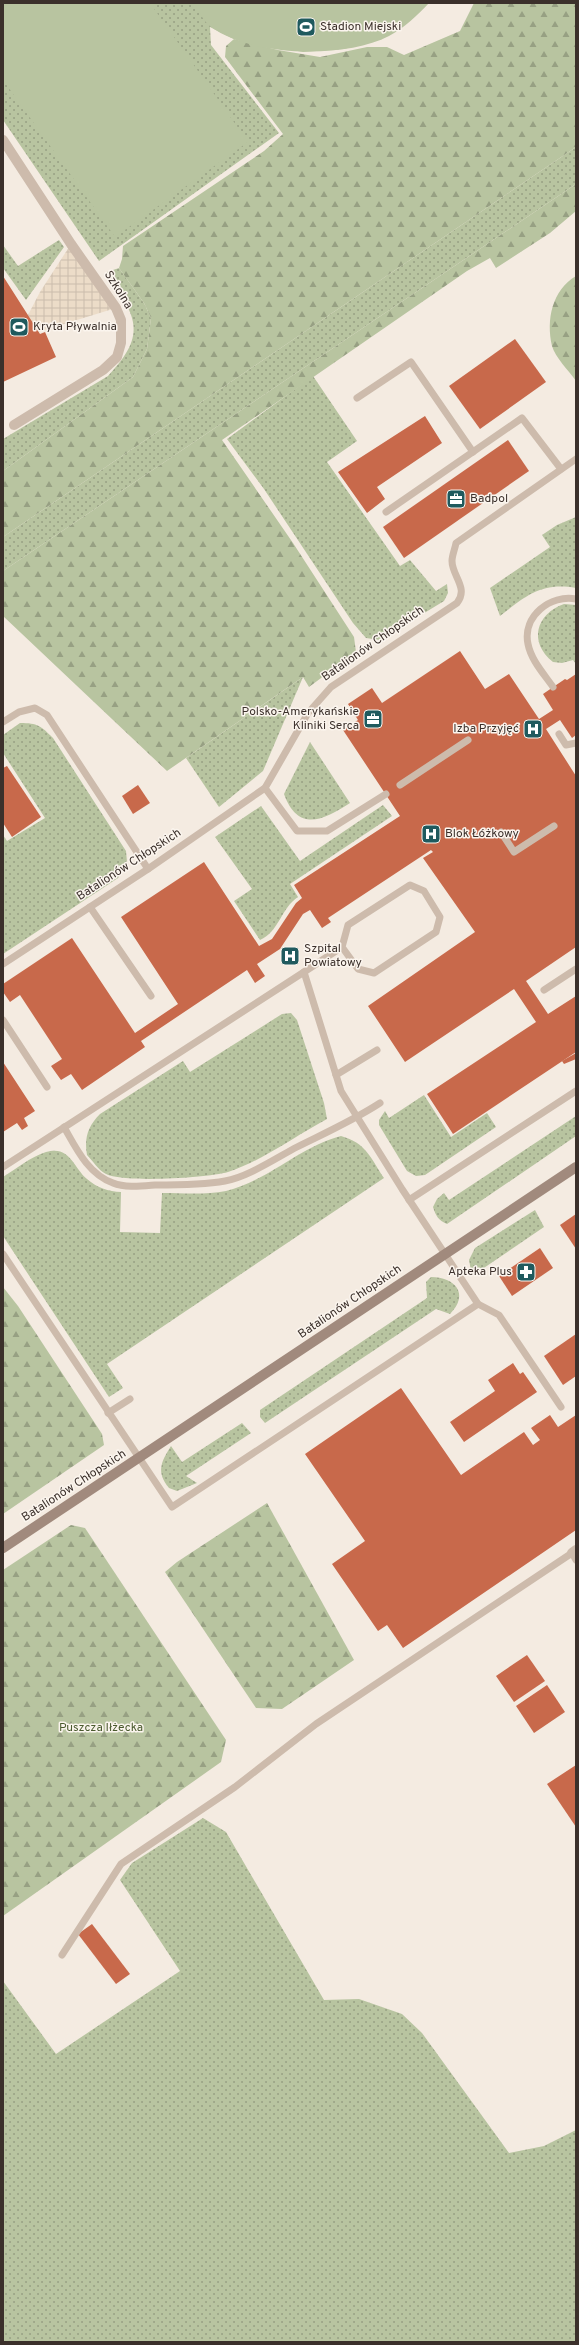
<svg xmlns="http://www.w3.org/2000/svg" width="579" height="2345" viewBox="0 0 579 2345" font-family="Overpass,sans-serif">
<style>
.grass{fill:url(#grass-dots)}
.forest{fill:url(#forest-firs)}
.green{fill:#b8c4a0}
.plaza{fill:url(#plaza-grid)}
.building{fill:#c8694b}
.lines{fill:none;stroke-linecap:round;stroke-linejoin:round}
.lane{stroke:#cdbbac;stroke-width:7}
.street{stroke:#cdbbac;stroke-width:10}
.secondary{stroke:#a18a7d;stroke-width:10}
.labels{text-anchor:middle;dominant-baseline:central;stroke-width:3;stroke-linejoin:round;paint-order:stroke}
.poi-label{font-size:12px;fill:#3b302b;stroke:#fbf5ee;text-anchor:start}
.street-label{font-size:12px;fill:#3b302b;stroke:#fbf5ee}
.park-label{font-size:12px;fill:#4a5a2e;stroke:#fbf5ee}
</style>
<defs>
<pattern id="grass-dots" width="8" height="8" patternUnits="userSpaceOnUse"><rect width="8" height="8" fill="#b8c4a0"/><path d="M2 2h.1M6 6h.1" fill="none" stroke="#97a083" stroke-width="1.8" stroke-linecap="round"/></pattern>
<pattern id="forest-firs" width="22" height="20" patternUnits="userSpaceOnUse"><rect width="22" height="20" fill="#b8c4a0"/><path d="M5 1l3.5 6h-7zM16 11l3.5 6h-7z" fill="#97a083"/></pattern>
<pattern id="plaza-grid" width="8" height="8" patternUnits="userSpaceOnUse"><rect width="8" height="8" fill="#ecdcc8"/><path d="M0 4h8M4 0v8" fill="none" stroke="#cbbdac"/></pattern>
</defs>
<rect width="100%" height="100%" fill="#f4ebe1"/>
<g class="grass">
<polygon points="3,3 202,3 382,39 344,49 303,52 234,39 210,27 211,45 279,133 99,261 3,120"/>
<polygon points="576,147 576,184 3,571 3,537"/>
<polygon points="59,240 64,247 26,300 3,268 3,245 18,266"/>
<path d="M119,268L144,303L151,318L147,349L133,377L3,471V439L108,376C150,332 134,316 107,272Z"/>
<polygon points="313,376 357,441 327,462 400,566 410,560 436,591 447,584 448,593 444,601 380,640 366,638 353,623 264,489 227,439"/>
<path d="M576,517V588C541,582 526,596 500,616L490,588L550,547L542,535L557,525Z"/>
<path d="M564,604L576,605V664L573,660L562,663L553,662C528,642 536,614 564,604Z"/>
<polygon points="303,677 263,771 219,807 186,758"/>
<path d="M20,723C38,723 41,726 53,738L126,851L127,862L118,878L3,954V835L7,841L45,818L3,753V735Z"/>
<path d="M310,742L350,803C324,820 298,833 284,794Z"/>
<path d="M383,805L392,816L290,884L298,897C281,908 279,932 260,940L234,901L252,889L215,837L261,806L300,861Z"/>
<path d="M291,1013L297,1020L324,1103L327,1119C295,1136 262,1161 228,1172C208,1178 123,1183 106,1174C98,1170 93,1161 87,1155C84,1138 88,1126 100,1114L183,1061L190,1072L282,1014Z"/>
<polygon points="424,1095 451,1137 487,1113 496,1127 425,1175 416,1176 407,1171 379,1125 379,1120 385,1111 389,1118"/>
<path d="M576,1116V1136L447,1224C438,1220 436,1216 433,1207L437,1199L444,1193L449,1200Z"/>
<path d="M341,1136C366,1143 370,1157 384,1178L107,1364L123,1388L109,1397L3,1236V1177C16,1169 30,1157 46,1152C70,1145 73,1167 87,1179C96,1187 109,1192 121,1192L120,1232L160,1233L162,1193C182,1193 206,1195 226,1191C268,1181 299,1147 341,1136Z"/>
<polygon points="535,1210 544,1227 472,1276 469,1260 475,1248"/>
<path d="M431,1277C455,1277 470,1294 450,1314L436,1309L265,1423L260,1417V1410L427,1298L426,1282Z"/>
<path d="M242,1423L251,1433L186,1476L197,1483L177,1491L169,1488C156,1472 161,1462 171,1446L182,1462Z"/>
<polygon points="203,1818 226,1832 324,2000 359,1999 402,2014 422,2033 509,2153 544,2146 576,2130 576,2342 3,2342 3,1981 56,2054 180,1971 120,1880 132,1863"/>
</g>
<g class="forest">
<polygon points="474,3 576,3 576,147 3,537 3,471 133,377 147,349 151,318 144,303 119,268 122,259 123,246 264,151 283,134 225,57 226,46 234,39 278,50 320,57 367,47 387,47 404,55 460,31"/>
<polygon points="576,184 576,211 550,233 496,268 490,258 467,271 222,440 293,543 354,637 356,652 309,687 303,677 167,771 3,616 3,571"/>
<path d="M576,276V381C569,371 555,357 552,346C546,320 552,290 576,276Z"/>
<polygon points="3,1287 18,1306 102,1434 104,1445 3,1514"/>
<polygon points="267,1503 354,1660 282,1709 256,1708 165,1572 177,1562"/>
<polygon points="71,1525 85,1528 226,1740 221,1762 3,1916 3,1570"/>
</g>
<g class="green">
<polygon points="3,3 150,3 248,142 115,237 3,80"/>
<path d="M193,3H429C418,15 404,28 389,36C344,59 253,57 211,27C204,22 198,10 193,3Z"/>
</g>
<polygon class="plaza" points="71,244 116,308 38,332 28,315 40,292"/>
<g class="building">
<polygon points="3,276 40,334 45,332 56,357 3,382"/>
<polygon points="515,339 546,382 480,429 449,386"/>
<polygon points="425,416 442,443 377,487 385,499 367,513 338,472"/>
<polygon points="508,440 529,471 404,558 383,527"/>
<polygon points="460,651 485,689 509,674 539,719 553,710 543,694 565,679 567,680 576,674 576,735 572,738 560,720 546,729 576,776 576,947 526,981 548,1014 576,996 576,1052 453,1134 427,1094 536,1022 514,989 405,1062 368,1006 475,932 423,858 433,852 431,850 328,918 331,922 322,928 310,910 303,914 280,949 257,964 265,976 255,983 247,970 141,1041 145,1047 82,1090 71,1074 61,1080 51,1066 62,1059 20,995 10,1002 3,992 3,984 72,938 135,1033 178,1004 121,917 204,862 259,946 272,939 296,903 302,898 294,885 400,816 343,730 358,720 348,704 372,688 382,703"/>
<polygon points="7,766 41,817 12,837 3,823 3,768"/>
<polygon points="138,785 150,803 133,814 122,796"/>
<polygon points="576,1053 576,1059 564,1064 562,1061"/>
<polygon points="3,1062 35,1111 24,1118 28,1126 22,1130 17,1123 3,1132"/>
<polygon points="576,1214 576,1249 560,1225"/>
<polygon points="540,1248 553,1268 512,1296 499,1276"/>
<polygon points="576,1334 576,1376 563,1385 544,1356"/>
<polygon points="513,1363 520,1374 523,1372 537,1392 464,1442 450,1422 495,1391 488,1380"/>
<polygon points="401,1388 461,1475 524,1432 533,1445 540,1440 531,1428 550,1415 558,1427 576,1415 576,1530 403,1648 387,1625 378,1631 332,1564 365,1541 305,1454"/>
<polygon points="527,1655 545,1681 514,1702 496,1676"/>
<polygon points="547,1685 565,1712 534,1733 516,1706"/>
<polygon points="576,1765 576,1827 547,1784"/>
<polygon points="92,1924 130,1974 116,1984 78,1934"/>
</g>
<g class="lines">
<g class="lane">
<polyline points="357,398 411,362 473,452"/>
<polyline points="386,512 522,418 561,469"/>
<path d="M553,687C544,674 531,660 528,644C522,616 551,594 576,599"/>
<polyline points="3,722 19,712 35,708 47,715 148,869"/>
<polyline points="559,734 566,745 576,743"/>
<polyline points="400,785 468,740"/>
<polyline points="265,788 297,831 327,831 386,794"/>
<polyline points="501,832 514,852 554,826"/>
<polyline points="90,907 151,996"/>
<path d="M3,964L148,869L265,788L308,713L331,687L457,603C469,588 452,576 452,561C452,555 455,549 456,543L576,459"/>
<polyline points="304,972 342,947 358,969 374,973 436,932 440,917 424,891 410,885 348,925 342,947"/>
<polyline points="544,990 576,969"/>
<polyline points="3,1020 47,1087"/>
<polyline points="336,1075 377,1050"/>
<path d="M64,1127C76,1148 88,1174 113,1183C125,1188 142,1186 155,1185C178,1185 203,1185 225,1181C248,1177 276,1158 297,1147C325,1133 354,1120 380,1103"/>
<polyline points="3,1167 304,972 341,1091 402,1189 478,1304 499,1315 561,1407"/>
<polyline points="409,1200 576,1091"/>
<polyline points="3,1254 172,1507 478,1304"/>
<polyline points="108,1413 130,1399"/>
<polyline points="62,1955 121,1864 235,1787 316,1724 572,1553 576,1560"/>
</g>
<g class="street">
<polyline points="3,140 71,244 116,308 121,320 121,343 117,357 103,370 14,425"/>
<polyline points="572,1553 576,1550"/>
</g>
<polyline class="secondary" points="3,1548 576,1167"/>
</g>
<defs>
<g id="stadium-square" transform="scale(1)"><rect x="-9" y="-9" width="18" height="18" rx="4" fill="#1f5a5e" stroke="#fbf5ee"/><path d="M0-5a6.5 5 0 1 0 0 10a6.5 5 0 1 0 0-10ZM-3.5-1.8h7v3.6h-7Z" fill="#fff"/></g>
<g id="office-square" transform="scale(1)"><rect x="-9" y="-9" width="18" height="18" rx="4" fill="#1f5a5e" stroke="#fbf5ee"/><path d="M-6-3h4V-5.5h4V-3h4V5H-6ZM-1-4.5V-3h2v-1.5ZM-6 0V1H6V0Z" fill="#fff"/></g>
<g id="hospital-square" transform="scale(1)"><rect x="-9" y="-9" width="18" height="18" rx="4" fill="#1f5a5e" stroke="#fbf5ee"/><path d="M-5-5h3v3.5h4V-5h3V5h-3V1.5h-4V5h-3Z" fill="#fff"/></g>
<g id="pharmacy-square" transform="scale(1)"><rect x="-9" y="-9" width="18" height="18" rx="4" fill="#1f5a5e" stroke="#fbf5ee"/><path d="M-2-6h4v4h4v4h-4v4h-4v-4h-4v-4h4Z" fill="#fff"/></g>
</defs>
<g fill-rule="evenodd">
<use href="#stadium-square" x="306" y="27"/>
<use href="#stadium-square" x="19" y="327"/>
<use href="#office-square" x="456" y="499"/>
<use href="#office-square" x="373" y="719"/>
<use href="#hospital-square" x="533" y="729"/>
<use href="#hospital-square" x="431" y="834"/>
<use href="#hospital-square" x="290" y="956"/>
<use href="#pharmacy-square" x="526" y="1272"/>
</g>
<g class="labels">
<g class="poi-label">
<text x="320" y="27">Stadion Miejski</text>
<text x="33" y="327">Kryta Pływalnia</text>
<text x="470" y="499">Badpol</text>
<text x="359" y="712" text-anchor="end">Polsko-Amerykańskie<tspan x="359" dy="14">Kliniki Serca</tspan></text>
<text x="519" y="729" text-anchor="end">Izba Przyjęć</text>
<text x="445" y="834">Blok Łóżkowy</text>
<text x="304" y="949">Szpital<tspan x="304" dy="14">Powiatowy</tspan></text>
<text x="512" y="1272" text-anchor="end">Apteka Plus</text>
</g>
<g class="street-label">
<text transform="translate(118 290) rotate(58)">Szkolna</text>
<text transform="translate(373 644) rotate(-35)">Batalionów Chłopskich</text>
<text transform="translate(129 865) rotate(-33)">Batalionów Chłopskich</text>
<text transform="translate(350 1302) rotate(-34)">Batalionów Chłopskich</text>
<text transform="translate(74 1486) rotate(-33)">Batalionów Chłopskich</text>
</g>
<g class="park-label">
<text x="101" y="1728">Puszcza Iłżecka</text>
</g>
</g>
<rect width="579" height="2345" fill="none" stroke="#3b302b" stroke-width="8"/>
</svg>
